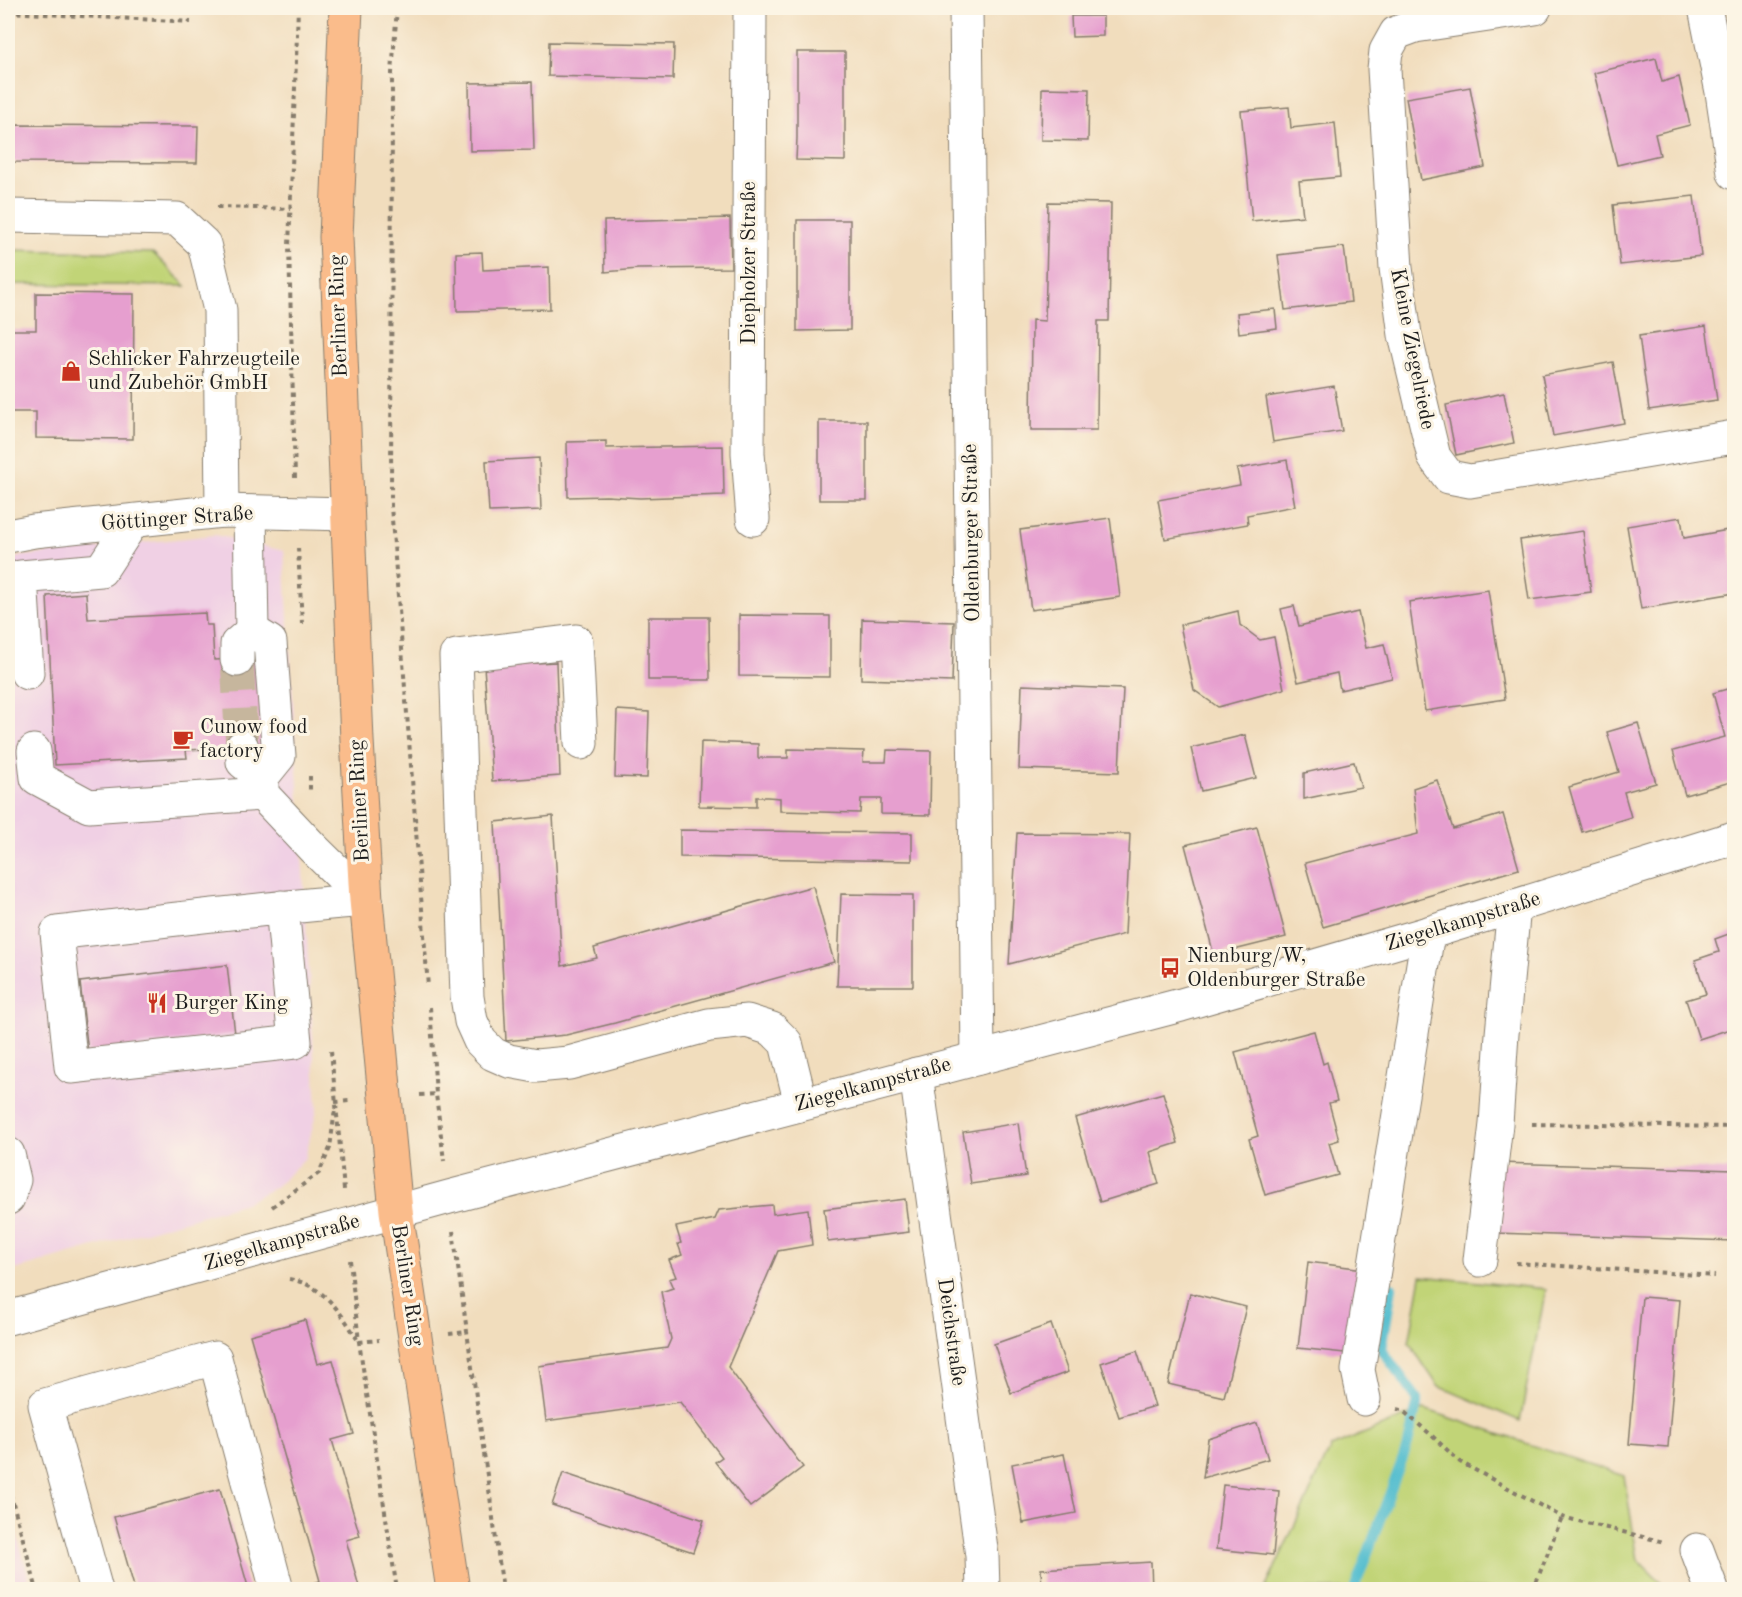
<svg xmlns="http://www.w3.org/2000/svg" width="1742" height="1597" viewBox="0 0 1742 1597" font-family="'Old Standard TT',serif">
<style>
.built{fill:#f0d0e4}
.green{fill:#c1d477;stroke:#6e784a;stroke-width:1.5}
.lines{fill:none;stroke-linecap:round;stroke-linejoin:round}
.stream{stroke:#54becf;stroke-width:10}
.building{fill:#e69fcf}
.minor-tunnel{stroke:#c6b69d;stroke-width:33;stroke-dasharray:33 16;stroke-linecap:butt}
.minor-casing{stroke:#867c6c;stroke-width:35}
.major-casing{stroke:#867c6c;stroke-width:35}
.path{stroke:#867c6c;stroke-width:4;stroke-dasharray:4.5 4.5;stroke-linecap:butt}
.minor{stroke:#fff;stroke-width:33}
.major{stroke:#fabc8b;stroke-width:33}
.labels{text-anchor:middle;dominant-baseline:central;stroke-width:6;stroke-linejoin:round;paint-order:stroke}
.street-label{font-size:21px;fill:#1c1c1c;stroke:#fcf5e5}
.poi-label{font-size:21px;fill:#1c1c1c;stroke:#fcf5e5;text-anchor:start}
</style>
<rect width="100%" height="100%" fill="#fcf5e5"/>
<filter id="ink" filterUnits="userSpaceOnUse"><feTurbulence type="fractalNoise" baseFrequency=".0167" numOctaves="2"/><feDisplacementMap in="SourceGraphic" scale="12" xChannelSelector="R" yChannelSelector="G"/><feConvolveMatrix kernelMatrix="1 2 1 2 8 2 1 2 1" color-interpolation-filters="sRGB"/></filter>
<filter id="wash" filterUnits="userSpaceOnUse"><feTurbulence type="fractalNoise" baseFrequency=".008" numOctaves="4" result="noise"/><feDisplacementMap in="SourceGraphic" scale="24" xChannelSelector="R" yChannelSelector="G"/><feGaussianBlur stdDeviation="1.35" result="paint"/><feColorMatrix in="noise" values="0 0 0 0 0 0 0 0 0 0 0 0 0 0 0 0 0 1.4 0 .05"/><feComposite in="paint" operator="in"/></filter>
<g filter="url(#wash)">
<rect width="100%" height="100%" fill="#f1ddbd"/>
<g class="built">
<polygon points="215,535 284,551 317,1109 305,1158 277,1186 245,1203 8,1272 8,560 23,556"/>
<polygon points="8,1503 32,1589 8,1589"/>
</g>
<g class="green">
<polygon points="8,250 153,253 186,286 8,284"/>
<polygon points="1421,1276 1546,1289 1520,1421 1438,1386 1409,1343"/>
<polygon points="1424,1409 1624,1476 1638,1560 1667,1589 1265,1589 1331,1447"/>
</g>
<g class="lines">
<polyline class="stream" points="1354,1590 1408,1444 1418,1400 1382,1350 1392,1287"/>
</g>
<g id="blocks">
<g class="building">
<polygon points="1037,8 1076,8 1076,9 1037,12"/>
<polygon points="1071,16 1103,16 1103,36 1072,37"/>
<polygon points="549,42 674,44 673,79 548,76"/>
<polygon points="797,52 845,52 845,161 796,160 797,138"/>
<polygon points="1656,58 1662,82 1679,77 1690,125 1655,134 1660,155 1617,165 1594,73"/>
<polygon points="532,82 534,150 470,151 469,83"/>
<polygon points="1470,87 1485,167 1421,180 1406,98"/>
<polygon points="1042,88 1089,89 1088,141 1041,140"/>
<polygon points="1289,107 1291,128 1335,123 1340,177 1299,181 1303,216 1252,221 1241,111"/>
<polygon points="8,125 198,126 197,163 8,162"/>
<polygon points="1694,196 1701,256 1620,265 1613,205"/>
<polygon points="1048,202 1111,203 1109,321 1098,321 1097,430 1031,430 1032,320 1045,321"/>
<polygon points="730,218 731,268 638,269 605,272 604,221"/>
<polygon points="797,220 850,220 850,330 797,331"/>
<polygon points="1344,247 1351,302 1285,310 1278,255"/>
<polygon points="482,252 483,270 549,267 550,309 457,311 456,253"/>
<polygon points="36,293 134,294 133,439 36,438 36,412 8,412 8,330 36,330"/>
<polygon points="1275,309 1277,328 1239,333 1237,313"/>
<polygon points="1706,326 1717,400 1649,410 1639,336"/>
<polygon points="1613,362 1624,423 1553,436 1542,375"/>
<polygon points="1334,386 1342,431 1273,442 1266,397"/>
<polygon points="1504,393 1514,443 1456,455 1446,405"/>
<rect x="819" y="421" width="48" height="79"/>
<polygon points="606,441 606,448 723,446 724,495 640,498 607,496 568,497 567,442"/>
<polygon points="539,458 541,510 489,512 486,461"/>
<polygon points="1287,460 1295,506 1247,515 1248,524 1165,539 1158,500 1240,485 1237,469"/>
<polygon points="1681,517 1684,538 1728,530 1734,572 1734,593 1641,609 1627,526"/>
<polygon points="1110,518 1120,597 1031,610 1020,530"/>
<polygon points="1583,531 1591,592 1529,600 1520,540"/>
<polygon points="1488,590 1505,699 1425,711 1409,602"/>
<polygon points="86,593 88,619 205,613 206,625 212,625 214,660 266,658 271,746 186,750 187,758 55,765 47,596"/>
<polygon points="1294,606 1299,626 1358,612 1366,648 1384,644 1392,678 1340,690 1337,673 1298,682 1281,609"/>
<polygon points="1238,611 1240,625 1260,640 1274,637 1284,689 1218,707 1194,690 1180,625"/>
<polygon points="739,615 830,616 830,677 739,676"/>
<polygon points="648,617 709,617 710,680 648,680"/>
<polygon points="862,619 954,622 952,682 861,679"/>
<polygon points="556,662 560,776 492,781 484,666"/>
<polygon points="1022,685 1123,689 1119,772 1019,769"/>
<polygon points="1734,687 1734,781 1685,795 1673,751 1725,737 1713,693"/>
<polygon points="617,710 649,712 647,778 615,777"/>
<polygon points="1638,723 1656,783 1624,792 1631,817 1582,832 1569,787 1619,772 1607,732"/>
<polygon points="1245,735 1256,778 1201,791 1191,748"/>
<polygon points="701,742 758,744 758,758 788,758 788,749 864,751 863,762 886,762 887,750 931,751 930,815 881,814 881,799 861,799 860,813 780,811 780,798 767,797 756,797 756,807 699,806"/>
<polygon points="1354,762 1361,787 1304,799 1304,773"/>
<polygon points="1437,780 1453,829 1503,814 1519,869 1323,927 1305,863 1418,834 1413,788"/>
<polygon points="553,816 562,966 597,958 594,948 813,886 834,962 615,1023 566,1035 506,1041 495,822"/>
<polygon points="1257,827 1286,937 1214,955 1185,845"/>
<polygon points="680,830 912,833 912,861 680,857"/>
<polygon points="1017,833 1130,834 1125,934 1009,964"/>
<polygon points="841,894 913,895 913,986 837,986"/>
<polygon points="1734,932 1734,1041 1730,1029 1699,1039 1686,1000 1706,994 1695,960 1719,952 1715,939"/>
<polygon points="227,965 235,1034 88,1052 80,982"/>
<polygon points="1314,1031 1323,1064 1327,1062 1337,1101 1329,1103 1339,1140 1329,1143 1338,1175 1265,1195 1249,1139 1258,1136 1235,1052"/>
<polygon points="1163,1093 1178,1143 1150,1152 1159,1184 1100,1202 1075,1118"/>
<polygon points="1018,1123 1026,1176 971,1184 963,1132"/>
<polygon points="1498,1163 1734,1170 1734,1241 1496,1233"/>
<polygon points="905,1199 909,1232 828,1242 824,1209"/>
<polygon points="772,1205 773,1214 808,1209 812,1245 778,1251 728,1367 803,1467 750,1507 715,1462 722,1457 680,1402 546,1421 539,1366 667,1348 671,1339 661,1292 673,1288 669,1279 676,1277 669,1260 682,1255 678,1244 681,1243 676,1227 715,1219 719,1210"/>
<polygon points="1308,1262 1364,1269 1354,1354 1298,1348"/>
<polygon points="1190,1293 1246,1307 1224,1397 1168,1384"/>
<polygon points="1642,1297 1680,1300 1668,1447 1629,1444"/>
<polygon points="305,1320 317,1364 333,1360 354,1434 332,1440 360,1536 346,1540 360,1590 305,1590 304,1586 320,1581 250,1335"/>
<polygon points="1051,1324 1068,1372 1011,1393 994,1344"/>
<polygon points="1137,1351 1155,1406 1119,1417 1101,1363"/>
<polygon points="1257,1423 1268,1459 1203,1478 1208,1439"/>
<polygon points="1064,1454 1076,1513 1023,1523 1012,1464"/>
<polygon points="563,1473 704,1520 693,1552 552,1505"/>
<polygon points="1223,1485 1279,1491 1273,1555 1216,1549"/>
<polygon points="220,1489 249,1590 135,1590 114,1517"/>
<polygon points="1151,1562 1152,1590 1042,1590 1041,1569"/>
</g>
</g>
</g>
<g filter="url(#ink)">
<use href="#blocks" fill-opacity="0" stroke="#867c6c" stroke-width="1.5"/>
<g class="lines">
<polyline class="minor-tunnel" points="237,660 242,747"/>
<g class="minor-casing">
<g id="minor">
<polyline points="750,8 748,453 753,519"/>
<polyline points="966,8 978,1058"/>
<polyline points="1535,8 1415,26 1396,33 1386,51 1384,69 1396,268 1405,335 1434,457 1449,477 1470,481 1734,437"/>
<polyline points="1705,8 1722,92 1734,173"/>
<polyline points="8,216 177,219 204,244 220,310 222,511"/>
<polyline points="250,512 252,631"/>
<polyline points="8,536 34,531 222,511 347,514"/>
<polyline points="252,631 270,642 279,756 262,777 262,794 313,848 366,900"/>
<polyline points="237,660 237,644 252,631"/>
<polyline points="27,673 21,577 101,570 133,521"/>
<polyline points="581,743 576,641 456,656 467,997 471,1021 480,1041 493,1054 509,1061 536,1066 569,1063 709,1025 747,1021 772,1029 786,1043 801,1104"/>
<polyline points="242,747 243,762 262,777"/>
<polyline points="34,751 37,778 89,806 262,794"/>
<path d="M282,907L295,1042L71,1067L57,933C160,921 263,908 366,900"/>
<polyline points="916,1074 982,1556 983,1590"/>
<polyline points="8,1154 14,1180 8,1198"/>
<polyline points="1480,1260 1496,1124 1502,1034 1514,906"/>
<polyline points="8,1318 449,1197 1181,1005 1428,933 1734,838"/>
<polyline points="1364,1399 1358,1370 1428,933"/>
<polyline points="1697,1550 1712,1590"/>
<polyline points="96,1590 45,1405 215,1358 277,1590"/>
</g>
</g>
<g class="major-casing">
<polyline id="major" points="346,8 336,237 357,740 366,900 396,1211 453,1590"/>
</g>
<g class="path">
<polyline points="397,8 392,73 391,506 428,987"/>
<polyline points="8,12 191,22"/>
<polyline points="217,207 290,209"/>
<polyline points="295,478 289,246 298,8"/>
<polyline points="298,548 302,624"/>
<polyline points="310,776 310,792"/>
<polyline points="430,1007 436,1094 444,1161"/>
<polyline points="331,1051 344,1190"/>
<polyline points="420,1095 436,1094"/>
<polyline points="335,1102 350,1101"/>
<polyline points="1532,1124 1734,1127"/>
<polyline points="272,1207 319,1173 330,1148 335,1109"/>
<polyline points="453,1231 503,1590"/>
<polyline points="350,1260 359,1342 397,1590"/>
<polyline points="1516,1263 1715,1276"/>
<path d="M289,1279C322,1284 341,1312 357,1339"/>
<polyline points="449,1334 466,1332"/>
<polyline points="359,1342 379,1340"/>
<polyline points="1397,1409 1402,1410 1429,1433 1460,1462 1562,1517 1664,1542"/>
<polyline points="8,1485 37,1590"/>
<polyline points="1533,1590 1562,1517"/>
</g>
<use href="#minor" class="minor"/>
<use href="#major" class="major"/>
</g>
</g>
<defs>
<g id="shop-bare" transform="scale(1.62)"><path d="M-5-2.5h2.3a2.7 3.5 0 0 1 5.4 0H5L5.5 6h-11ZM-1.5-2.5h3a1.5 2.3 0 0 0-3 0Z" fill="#c8321e" stroke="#fcf5e5" stroke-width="2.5" paint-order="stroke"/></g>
<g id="cafe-bare" transform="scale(1.62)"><path d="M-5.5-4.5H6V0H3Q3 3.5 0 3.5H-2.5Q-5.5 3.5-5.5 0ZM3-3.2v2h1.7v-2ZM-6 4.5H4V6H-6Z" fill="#c8321e" stroke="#fcf5e5" stroke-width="2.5" paint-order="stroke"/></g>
<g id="bus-bare" transform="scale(1.62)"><path d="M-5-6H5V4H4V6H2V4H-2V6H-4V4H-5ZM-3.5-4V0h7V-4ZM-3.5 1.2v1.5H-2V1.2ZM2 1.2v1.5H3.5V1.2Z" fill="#c8321e" stroke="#fcf5e5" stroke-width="2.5" paint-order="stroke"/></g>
<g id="restaurant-bare" transform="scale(1.62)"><path d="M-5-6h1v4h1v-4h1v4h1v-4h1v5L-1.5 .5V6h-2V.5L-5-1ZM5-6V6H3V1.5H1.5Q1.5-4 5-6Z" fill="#c8321e" stroke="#fcf5e5" stroke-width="2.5" paint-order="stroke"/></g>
</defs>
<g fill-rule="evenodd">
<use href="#shop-bare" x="71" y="371"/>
<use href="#cafe-bare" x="183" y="739"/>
<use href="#bus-bare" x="1170" y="968"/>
<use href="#restaurant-bare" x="157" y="1003"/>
</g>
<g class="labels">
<g class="street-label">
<text transform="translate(749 263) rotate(-90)">Diepholzer Straße</text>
<text transform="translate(339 316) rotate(-92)">Berliner Ring</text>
<text transform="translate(1412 349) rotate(79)">Kleine Ziegelriede</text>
<text transform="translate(177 519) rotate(-4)">Göttinger Straße</text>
<text transform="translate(972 533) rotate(-91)">Oldenburger Straße</text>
<text transform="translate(360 801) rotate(-93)">Berliner Ring</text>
<text transform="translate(1463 922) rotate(-17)">Ziegelkampstraße</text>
<text transform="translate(873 1085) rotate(-15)">Ziegelkampstraße</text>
<text transform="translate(282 1243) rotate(-16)">Ziegelkampstraße</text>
<text transform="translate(407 1285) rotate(81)">Berliner Ring</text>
<text transform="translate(951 1332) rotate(82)">Deichstraße</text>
</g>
<g class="poi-label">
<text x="88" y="359">Schlicker Fahrzeugteile<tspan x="88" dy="24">und Zubehör GmbH</tspan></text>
<text x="200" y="727">Cunow food<tspan x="200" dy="24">factory</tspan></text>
<text x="1187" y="956">Nienburg/W,<tspan x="1187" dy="24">Oldenburger Straße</tspan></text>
<text x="174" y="1003">Burger King</text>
</g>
</g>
<rect width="1742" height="1597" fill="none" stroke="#fcf5e5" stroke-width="30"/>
</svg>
